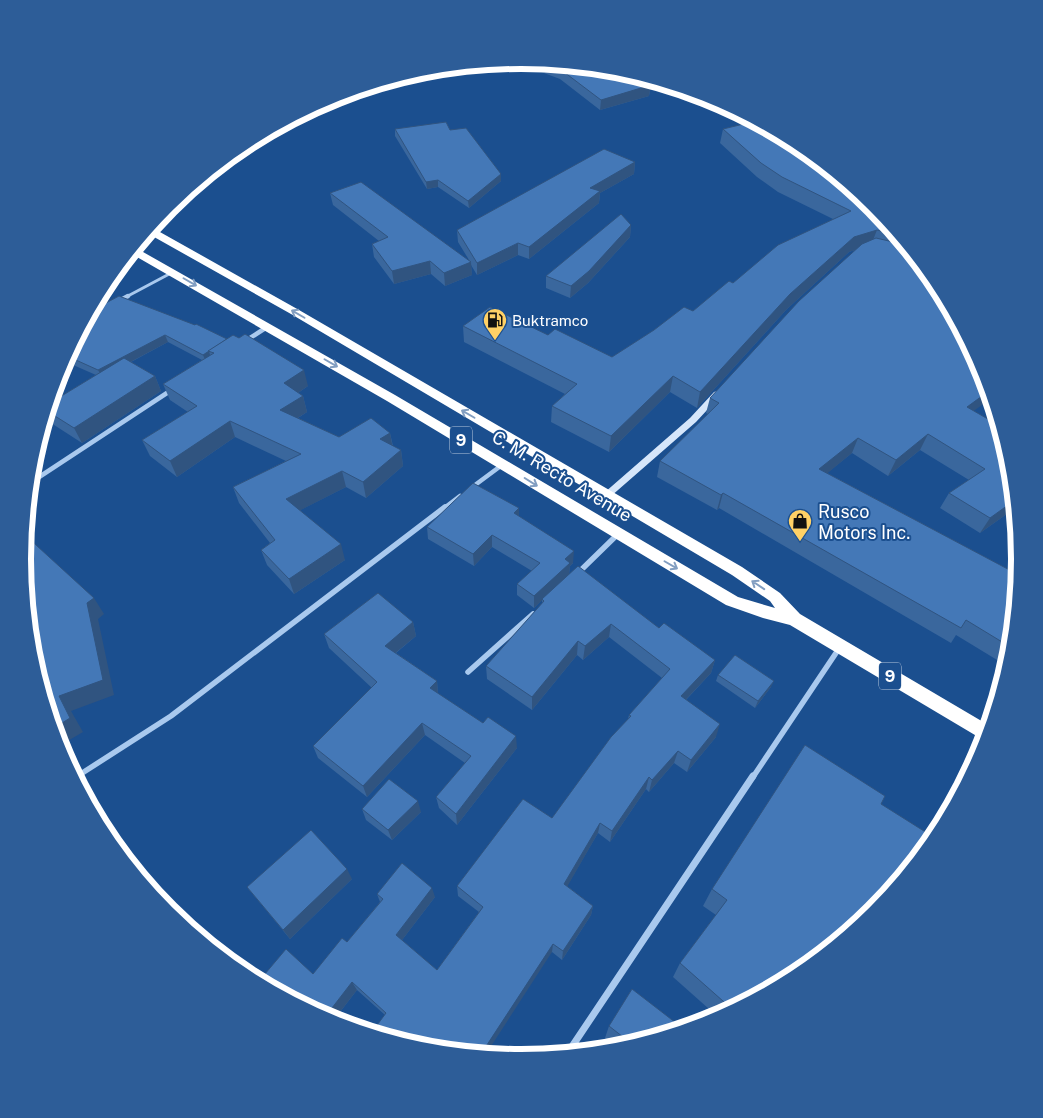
<svg xmlns="http://www.w3.org/2000/svg" width="1043" height="1118" viewBox="0 0 1043 1118" font-family="'Public Sans',sans-serif">
<style>
.water{fill:#3c6290;stroke:#9cc4f0}
.lines{fill:none;stroke-linecap:round;stroke-linejoin:round}
.street-far4{stroke:#a9c9ee;stroke-width:2.5}
.street-far3{stroke:#a9c9ee;stroke-width:3}
.street-far2{stroke:#a9c9ee;stroke-width:4.5}
.street-far1{stroke:#a9c9ee;stroke-width:5.5}
.street{stroke:#a9c9ee;stroke-width:7}
.secondary{fill:#d6e6fa;fill-rule:evenodd}
.highway{fill:#fff;fill-rule:evenodd}
.wall{fill:#3a679d}
.shaded-wall{fill:#305480}
.building{fill:#4478b7;stroke:#305480}
.oneway{stroke:#829ec1}
.labels{text-anchor:middle;dominant-baseline:central;stroke-width:4;stroke-linejoin:round;paint-order:stroke}
.far-poi-label{font-size:15px;fill:#fff;stroke:#1b4f8f;text-anchor:start}
.shield{fill:#1b4f8f;stroke:#bbcadd;stroke-width:1}
.shield-label{font-size:16px;font-weight:bold;fill:#fff}
.street-label{font-size:18px;fill:#fff;stroke:#1b4f8f}
.poi-label{font-size:18px;fill:#fff;stroke:#1b4f8f;text-anchor:start}
.rim{fill:none;stroke:#fff;stroke-width:6}
</style>
<rect width="100%" height="100%" fill="#1b4f8f"/>
<polygon class="water" points="371,86 356,97 260,135 331,98"/>
<g class="lines">
<polyline class="street-far4" points="645,83 668,92 739,112"/>
<polyline class="street-far3" points="126,297 173,272"/>
<g class="street-far2">
<polyline points="119,301 128,296"/>
<polyline points="247,340 267,327"/>
<polyline points="30,483 173,389"/>
<polyline points="471,488 502,465"/>
<polyline points="443,509 460,496"/>
</g>
<g class="street-far1">
<polyline points="578,573 618,534"/>
<polyline points="468,672 533,614"/>
<polyline points="76,777 171,716 445,507"/>
<polyline points="753,777 840,647"/>
</g>
<g class="street">
<polyline points="75,778 78,776"/>
<polyline points="567,1054 753,776"/>
</g>
<polygon class="secondary" points="717,391 720,392 720,396 696,422 610,497 604,497 602,495 604,493 690,418 714,392"/>
<polygon class="highway" points="151,227 299,310 742,567 780,593 800,614 990,726 985,741 790,625 763,618 726,605 387,401 130,253 136,248 395,395 738,597 775,608 770,601 732,575 291,314 147,233"/>
</g>
<g class="wall">
<polygon points="517,60 522,60 619,70 663,83 658,85 649,82 649,84 651,85 649,96 600,110 560,79 517,63"/>
<polygon points="395,129 450,130 501,174 501,181 469,208 438,187 427,189 395,136"/>
<polygon points="723,129 875,206 937,282 974,411 1011,462 1016,514 1011,511 980,533 940,508 949,493 969,480 920,450 888,476 852,453 827,473 1019,575 1011,657 1009,663 1007,666 956,635 951,643 719,508 717,510 657,477 660,461 708,414 706,413 710,398 855,250 849,252 786,310 697,408 670,392 609,452 551,422 552,406 565,394 464,342 463,326 548,335 612,357 693,311 733,283 833,219 778,192 757,177 720,143"/>
<polygon points="635,162 634,174 600,193 599,203 529,259 518,255 477,275 471,265 472,275 445,286 431,274 394,284 374,257 372,244 379,241 333,205 330,193 469,260 458,242 457,230"/>
<polygon points="631,225 630,237 588,283 570,298 546,288 546,276"/>
<polygon points="119,296 308,386 298,393 303,396 307,412 298,418 339,437 390,433 393,446 401,450 403,466 366,498 346,487 300,510 345,560 294,594 267,565 261,550 270,543 239,503 233,487 286,461 235,437 177,477 150,456 142,440 188,412 170,400 163,384 202,360 168,342 131,362 155,376 161,391 82,443 51,423 46,415 50,403 96,375 64,361 91,311"/>
<polygon points="519,508 519,516 573,563 570,566 569,574 659,628 715,660 711,673 686,700 716,737 687,772 674,763 649,792 646,789 610,842 598,833 567,886 593,906 591,915 562,960 552,952 385,1015 357,990 333,1021 330,1020 313,974 347,942 380,902 377,894 435,897 402,940 437,970 479,912 458,896 457,886 552,818 628,719 629,715 662,678 609,637 583,660 577,655 532,710 487,679 486,666 542,604 542,600 534,608 517,595 517,584 532,571 492,547 474,566 428,539 427,527"/>
<polygon points="413,622 416,636 396,653 437,681 438,694 517,748 457,825 439,808 436,797 465,763 425,735 367,797 318,758 313,746 372,688 329,648 324,634"/>
<polygon points="718,675 771,687 755,708 716,681"/>
<polygon points="881,804 798,974 718,1017 673,977 680,963 716,915 703,906 712,889"/>
<polygon points="362,809 421,812 392,840 366,820"/>
<polygon points="352,879 290,939 247,887"/>
<polygon points="609,1026 677,1031 618,1049 605,1038"/>
</g>
<g class="shaded-wall">
<polygon points="647,78 650,79 649,85 651,85 649,96 600,110 601,100 641,81"/>
<polygon points="635,162 634,174 600,193 599,203 529,259 529,247 590,188"/>
<polygon points="501,174 501,181 469,208 468,201"/>
<polygon points="438,180 438,187 427,189 426,182"/>
<polygon points="631,225 630,237 588,283 570,298 571,286"/>
<polygon points="877,230 871,245 849,252 786,310 697,408 700,392 790,294 854,237"/>
<polygon points="518,243 518,255 477,275 477,263"/>
<polygon points="430,261 431,274 394,284 392,271"/>
<polygon points="471,262 472,275 445,286 444,273"/>
<polygon points="165,335 168,342 102,377 98,370"/>
<polygon points="209,351 211,359 206,362 203,355"/>
<polygon points="304,370 308,386 289,399 284,383"/>
<polygon points="155,376 161,391 82,443 74,428"/>
<polygon points="673,376 670,392 609,452 611,436"/>
<polygon points="989,391 992,398 958,422 967,407"/>
<polygon points="303,396 307,412 285,426 280,410"/>
<polygon points="230,421 235,437 177,477 170,461"/>
<polygon points="390,433 393,449 380,439"/>
<polygon points="928,434 920,450 888,476 896,460"/>
<polygon points="858,438 852,453 813,485 819,469"/>
<polygon points="401,450 403,466 366,498 363,482"/>
<polygon points="342,471 346,487 291,515 286,499"/>
<polygon points="723,493 719,508 717,510 721,495"/>
<polygon points="1015,500 1015,505 1011,511 980,533 990,518"/>
<polygon points="519,508 519,520 514,513"/>
<polygon points="492,535 492,547 474,566 473,554"/>
<polygon points="341,544 345,560 294,594 289,579"/>
<polygon points="574,551 573,563 570,566 569,575 534,608 534,596 565,559"/>
<polygon points="94,598 104,614 98,619 114,695 71,711 83,732 59,746 54,728 59,696 87,603"/>
<polygon points="413,622 416,636 388,659 385,646"/>
<polygon points="611,624 609,637 583,660 585,646"/>
<polygon points="578,641 577,655 532,710 532,697"/>
<polygon points="715,660 711,673 677,709 681,696"/>
<polygon points="437,681 438,694 430,688"/>
<polygon points="774,681 771,687 755,708 758,701"/>
<polygon points="422,723 425,735 367,797 363,786"/>
<polygon points="720,724 716,737 687,772 691,760"/>
<polygon points="516,736 517,748 457,825 456,814"/>
<polygon points="678,751 674,763 649,792 652,780"/>
<polygon points="649,777 646,789 610,842 612,831"/>
<polygon points="418,801 421,812 392,840 388,830"/>
<polygon points="600,823 598,833 563,894 564,884"/>
<polygon points="347,869 352,879 290,939 283,930"/>
<polygon points="432,888 435,897 399,944 396,935"/>
<polygon points="593,906 591,915 562,960 563,951"/>
<polygon points="553,944 552,952 486,1054 481,1054"/>
<polygon points="352,982 357,990 333,1021 325,1017"/>
</g>
<g class="building">
<polygon points="542,62 619,70 647,78 641,81 651,85 601,100 560,69"/>
<polygon points="756,121 799,144 875,206 899,236 877,230 854,237 790,294 700,392 673,376 611,436 552,406 577,384 463,326 490,307 548,335 555,329 612,357 654,330 684,307 693,311 729,281 733,283 778,245 851,211 782,177 761,163 723,129"/>
<polygon points="446,122 450,130 466,128 501,174 468,201 438,180 426,182 395,129"/>
<polygon points="604,149 635,162 590,188 600,191 529,247 518,243 477,263 457,230"/>
<polygon points="361,182 471,262 444,273 430,261 392,271 372,244 388,237 330,193"/>
<polygon points="621,214 631,225 589,271 571,286 546,276"/>
<polygon points="876,238 906,245 937,282 983,368 989,391 967,407 1000,426 1011,462 1015,500 990,518 949,493 985,469 928,434 896,460 858,438 819,469 1019,575 1012,648 966,620 961,628 723,493 721,495 660,461 719,403 710,398 799,301 862,244"/>
<polygon points="119,296 195,325 196,324 227,339 203,355 165,335 98,370 67,356 91,311"/>
<polygon points="245,334 304,370 284,383 303,396 280,410 339,437 371,418 390,433 380,439 401,450 363,482 342,471 286,499 341,544 289,579 261,550 275,540 233,487 301,454 230,421 170,461 142,440 197,406 163,384 214,353 208,351 233,335 239,338"/>
<polygon points="124,358 155,376 74,428 47,411 50,403"/>
<polygon points="473,483 519,508 514,513 574,551 565,559 570,563 534,596 517,584 540,563 492,535 473,554 427,527"/>
<polygon points="25,535 94,598 87,603 103,680 59,696 70,718 54,728 32,656 22,559"/>
<polygon points="578,566 659,628 664,623 715,660 681,696 720,724 691,760 678,751 652,780 649,777 612,831 600,823 564,884 593,906 563,951 553,944 481,1054 424,1048 372,1032 386,1013 352,982 325,1017 259,982 259,981 286,949 313,974 342,938 347,942 383,899 377,894 402,863 432,888 396,935 437,970 483,907 457,886 523,799 552,818 611,737 631,716 629,715 670,669 611,624 585,646 578,641 532,697 486,666 544,601 542,599"/>
<polygon points="378,593 413,622 385,646 437,681 430,688 483,723 488,717 516,736 456,814 436,797 471,756 422,723 363,786 313,746 377,682 324,634"/>
<polygon points="735,655 774,681 758,701 718,675"/>
<polygon points="805,745 885,796 881,804 935,838 874,912 798,974 732,1009 680,963 727,900 712,889"/>
<polygon points="389,779 418,801 388,830 362,809"/>
<polygon points="311,830 347,869 283,930 247,887"/>
<polygon points="632,989 680,1026 677,1031 632,1044 609,1026"/>
</g>
<defs><path id="oneway-shaft" d="M-6 0H5M1.5-3L5.5 0L1.5 3" fill="none" stroke-width="1.6" stroke-linecap="round" stroke-linejoin="round" transform="scale(1.25)"/></defs>
<g class="oneway">
<use href="#oneway-shaft" transform="translate(190 282) rotate(30)"/>
<use href="#oneway-shaft" transform="translate(298 314) rotate(-150)"/>
<use href="#oneway-shaft" transform="translate(331 363) rotate(30)"/>
<use href="#oneway-shaft" transform="translate(468 414) rotate(-150)"/>
<use href="#oneway-shaft" transform="translate(531 482) rotate(32)"/>
<use href="#oneway-shaft" transform="translate(671 565) rotate(30)"/>
<use href="#oneway-shaft" transform="translate(758 585) rotate(-146)"/>
</g>
<defs>
<g id="fuel-pin" transform="scale(1.25)"><path d="M0 17L-7.5 6A9.5 9.5 0 1 1 7.5 6Z" fill="#ffd166" stroke="#1b4f8f"/><path d="M-5.5-6h7V0h2V4h1.3V-2.5L3-4.5l.8-.8L6-3V5H2.5V1h-1V6h-7ZM-4.2-4.7v3.2H.2V-4.7Z" fill="#111"/></g>
<g id="shop-pin" transform="scale(1.25)"><path d="M0 17L-7.5 6A9.5 9.5 0 1 1 7.5 6Z" fill="#ffd166" stroke="#1b4f8f"/><path d="M-5-2.5h2.3a2.7 3.5 0 0 1 5.4 0H5L5.5 6h-11ZM-1.5-2.5h3a1.5 2.3 0 0 0-3 0Z" fill="#111"/></g>
</defs>
<g fill-rule="evenodd">
<use href="#fuel-pin" x="495" y="320"/>
<use href="#shop-pin" x="800" y="521"/>
</g>
<g class="labels">
<g class="far-poi-label">
<text x="512" y="320">Buktramco</text>
</g>
<g class="shield">
<rect x="450" y="426.5" width="22" height="27" rx="4"/>
<rect x="879" y="662.5" width="22" height="27" rx="4"/>
</g>
<g class="shield-label">
<text x="461" y="440">9</text>
<text x="890" y="676">9</text>
</g>
<g class="street-label">
<text transform="translate(562 476) rotate(31)">C. M. Recto Avenue</text>
</g>
<g class="poi-label">
<text x="818" y="511">Rusco<tspan x="818" dy="21">Motors Inc.</tspan></text>
</g>
</g>
<path d="M0 0H1043V1118H0ZM31 559a490 490 0 1 1 980 0a490 490 0 1 1-980 0Z" fill="#2d5d98" fill-rule="evenodd"/>
<path class="rim" d="M31 559a490 490 0 1 1 980 0a490 490 0 1 1-980 0Z"/>
</svg>
